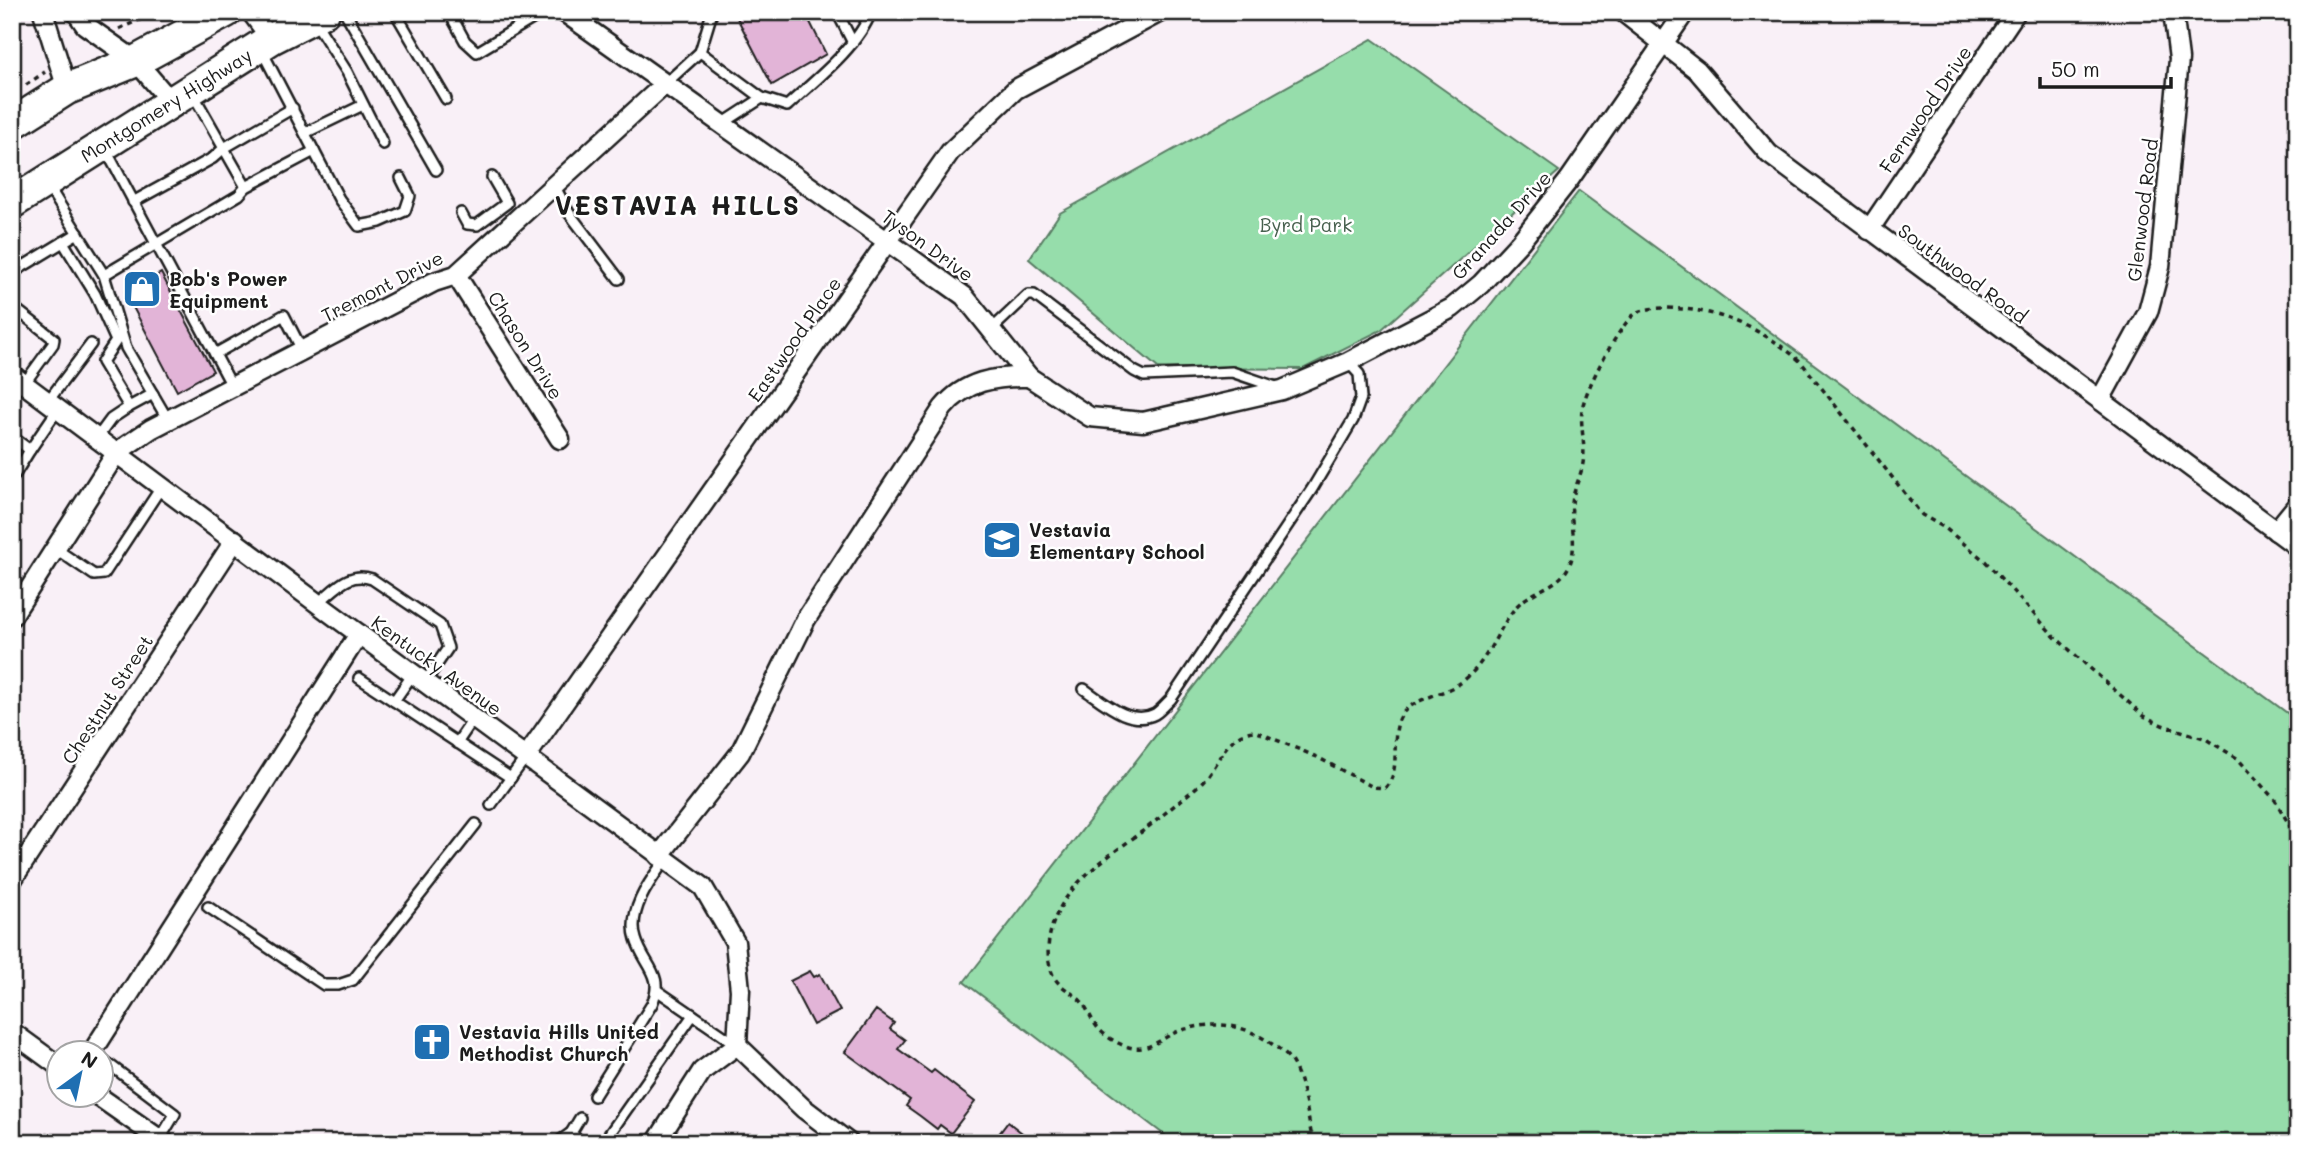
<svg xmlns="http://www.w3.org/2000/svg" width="2310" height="1155" viewBox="0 0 2310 1155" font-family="Mali,sans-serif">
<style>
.green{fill:#96ddab;stroke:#597c64;stroke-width:2}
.building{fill:#e2b4d7;stroke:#1c1c1c;stroke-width:2}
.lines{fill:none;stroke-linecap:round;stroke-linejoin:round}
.lane-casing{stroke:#1c1c1c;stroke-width:14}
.street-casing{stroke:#1c1c1c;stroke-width:23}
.primary-casing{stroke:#1c1c1c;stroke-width:35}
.path{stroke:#1c1c1c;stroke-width:3.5;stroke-dasharray:5 5;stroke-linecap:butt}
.lane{stroke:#fff;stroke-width:9}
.street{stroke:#fff;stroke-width:18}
.primary{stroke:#fff;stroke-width:30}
.labels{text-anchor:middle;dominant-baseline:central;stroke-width:5;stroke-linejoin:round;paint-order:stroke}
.street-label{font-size:19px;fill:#1c1c1c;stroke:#fff}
.park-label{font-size:19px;fill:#47604e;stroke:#fff}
.poi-label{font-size:19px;font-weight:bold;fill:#1c1c1c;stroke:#fff;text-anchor:start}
.district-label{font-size:26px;font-weight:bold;letter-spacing:2px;fill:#1c1c1c;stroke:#fff}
</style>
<rect width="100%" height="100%" fill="#f9f0f7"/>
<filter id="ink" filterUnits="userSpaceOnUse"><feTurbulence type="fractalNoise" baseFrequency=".0143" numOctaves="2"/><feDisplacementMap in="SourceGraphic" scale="14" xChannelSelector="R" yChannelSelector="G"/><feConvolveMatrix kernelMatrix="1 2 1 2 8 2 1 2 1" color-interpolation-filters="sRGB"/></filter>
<g filter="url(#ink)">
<g class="green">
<polygon points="1372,39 1559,171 1381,330 1303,369 1158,368 1029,259 1060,213"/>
<polygon points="1579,191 2298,721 2298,1143 1175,1143 964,982"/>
</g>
<g class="building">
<polygon points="734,12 805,12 826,54 772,85"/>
<polygon points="161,273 213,371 177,391 125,292"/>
<polygon points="810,971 814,977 820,974 840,1011 813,1025 790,981"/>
<polygon points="876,1010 894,1023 890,1029 905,1040 898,1049 931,1073 934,1070 975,1102 951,1133 940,1125 937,1129 920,1116 906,1106 910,1100 845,1052"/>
<polygon points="1008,1122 1035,1143 992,1143"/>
</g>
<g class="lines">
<g class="lane-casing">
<g id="lane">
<polyline points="345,12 436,170"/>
<polyline points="395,12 446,99"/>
<polyline points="449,12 465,41 477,52 544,12"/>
<polyline points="837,12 852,41"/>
<polyline points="314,20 347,72 383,144"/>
<polyline points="262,51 339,199 359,226 380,222 405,211 410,196 401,178"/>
<polyline points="700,52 711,16 709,12"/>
<path d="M665,84L700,52L762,98L787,106C814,81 858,47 871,12"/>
<polyline points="193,94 246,187"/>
<polyline points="722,124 762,98"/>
<polyline points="305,133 363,105"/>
<polyline points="106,150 232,386"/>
<polyline points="554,185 569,213 619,279"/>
<polyline points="48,186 104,275 126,348 168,420"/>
<polyline points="133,202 213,158 224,148 293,108"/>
<polyline points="461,213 467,224 477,225 507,203 492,177"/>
<polyline points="63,242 95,294 116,341 102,362 129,407 153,394"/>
<polyline points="12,273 78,233"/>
<polyline points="104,275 239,195 246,187 314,151"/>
<polyline points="12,306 54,339 53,344 24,384"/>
<polyline points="991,330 1028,295 1034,295 1134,371 1144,376 1232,372 1279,388"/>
<polyline points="215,354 284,315 302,350"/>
<polyline points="48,401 91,344"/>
<polyline points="12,437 30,450 58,409"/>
<polyline points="97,438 111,419 129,407"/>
<polyline points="12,479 30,450"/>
<polyline points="56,549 94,575 104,574 162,486"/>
<path d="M318,603C336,589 348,571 372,579L440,625L448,648L425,682"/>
<polyline points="359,678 511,778"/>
<path d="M1084,689C1103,702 1130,727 1155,714C1160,711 1166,704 1171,699L1312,489L1353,420L1361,398L1359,374L1348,362"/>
<polyline points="394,701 413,674"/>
<polyline points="457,743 474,718"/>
<polyline points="491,805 526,757"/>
<polyline points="208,907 324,985 338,985 353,980 476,824"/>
<polyline points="658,991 737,1045"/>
<polyline points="102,1069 106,1062 175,1114 160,1139"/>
<path d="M594,1096L652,1004C665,974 644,966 636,939C627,911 650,881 665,860"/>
<polyline points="571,1133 582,1143"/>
<polyline points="557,1143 571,1133 580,1118"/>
<polyline points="603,1143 693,1015"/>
</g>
</g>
<g class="street-casing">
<g id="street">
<polyline points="43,12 67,89"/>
<polyline points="76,12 85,25 136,61 171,102"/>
<polyline points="251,12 271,39"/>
<polyline points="564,12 964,296 1029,377 1090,417 1143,422 1282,390 1348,362 1452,308 1481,284 1520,242 1569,180 1685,12"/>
<polyline points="1623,12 1697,70 1769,154 2298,547"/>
<polyline points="1869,230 2016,12"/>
<polyline points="456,275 560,439"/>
<polyline points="12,375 329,612 703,887 735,942 740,990 737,1045"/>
<polyline points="2100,400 2148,312 2160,267 2179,59 2173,12"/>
<polyline points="2276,531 2298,504"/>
<polyline points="12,616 117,452 151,429 434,282 456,275 665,84"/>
<polyline points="526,757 950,152 1016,89 1160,12"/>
<path d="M659,856L740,753L806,619L943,408C965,381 995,376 1029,377"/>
<polyline points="12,880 235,540"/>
<polyline points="12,1032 60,1067"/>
<polyline points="737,1045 803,1108 849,1143"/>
<polyline points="91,1054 359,634"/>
<polyline points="98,1096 165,1143"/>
<polyline points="656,1143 702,1071 737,1045"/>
</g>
</g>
<g class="primary-casing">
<g id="primary">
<polyline points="12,124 67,89 136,61 226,12"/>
<polyline points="12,203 271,39 324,12"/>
</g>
</g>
<g class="path">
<polyline points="119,29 157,12"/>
<polyline points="26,85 45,72"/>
<path d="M1313,1143C1308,1119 1304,1081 1291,1061C1286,1054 1279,1049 1272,1044C1243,1023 1215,1021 1182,1030C1165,1035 1151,1051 1133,1048C1121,1046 1105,1037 1097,1027C1090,1018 1088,1008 1080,1000C1073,993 1062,988 1056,980C1048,969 1047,952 1049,939C1060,877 1122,851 1164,814C1176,804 1189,794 1201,783C1219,765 1226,732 1255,731L1317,757L1373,787L1385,788C1404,770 1387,734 1403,713C1414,698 1447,694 1463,681C1489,660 1496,632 1515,608C1530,590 1559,588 1569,566C1578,547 1570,524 1572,504C1573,489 1581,477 1583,463C1586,445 1580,428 1582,410C1584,391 1619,325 1635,314C1648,306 1668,308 1682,309C1726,312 1769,333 1801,362L1922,515L1945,528L1985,561L2055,637L2144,716L2162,725L2204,738L2237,758L2275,800L2298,840"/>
</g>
<use href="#lane" class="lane"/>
<use href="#street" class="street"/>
<use href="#primary" class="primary"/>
</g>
</g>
<defs>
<g id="shop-square" transform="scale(2.0125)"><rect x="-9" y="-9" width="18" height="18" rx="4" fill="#1f6fb2" stroke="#fff"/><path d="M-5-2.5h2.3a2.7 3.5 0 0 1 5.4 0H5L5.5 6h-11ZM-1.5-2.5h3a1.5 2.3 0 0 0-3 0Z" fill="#fff"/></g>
<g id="school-square" transform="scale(2.0125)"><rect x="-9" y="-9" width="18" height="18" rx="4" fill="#1f6fb2" stroke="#fff"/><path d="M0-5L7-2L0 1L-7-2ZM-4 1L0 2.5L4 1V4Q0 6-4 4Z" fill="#fff"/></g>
<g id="church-square" transform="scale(2.0125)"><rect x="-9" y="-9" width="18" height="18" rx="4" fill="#1f6fb2" stroke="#fff"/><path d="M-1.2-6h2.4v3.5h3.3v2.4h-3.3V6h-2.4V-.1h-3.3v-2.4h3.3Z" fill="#fff"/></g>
</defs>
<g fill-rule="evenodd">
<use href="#shop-square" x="142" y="289"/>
<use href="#school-square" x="1002" y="540"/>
<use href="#church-square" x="432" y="1042"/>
</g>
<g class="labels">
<g class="street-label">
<text transform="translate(166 105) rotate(-32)">Montgomery Highway</text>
<text transform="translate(1925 109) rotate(-56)">Fernwood Drive</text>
<text transform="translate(2142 210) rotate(-83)">Glenwood Road</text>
<text transform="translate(1501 225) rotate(-48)">Granada Drive</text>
<text transform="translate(928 245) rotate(36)">Tyson Drive</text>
<text transform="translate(1963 273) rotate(36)">Southwood Road</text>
<text transform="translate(382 286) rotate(-27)">Tremont Drive</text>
<text transform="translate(794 339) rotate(-55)">Eastwood Place</text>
<text transform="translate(526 345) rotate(58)">Chason Drive</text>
<text transform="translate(437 665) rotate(36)">Kentucky Avenue</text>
<text transform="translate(107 699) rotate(-57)">Chestnut Street</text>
</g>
<g class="park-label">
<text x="1306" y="224">Byrd Park</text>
</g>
<g class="poi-label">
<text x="169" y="278">Bob's Power<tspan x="169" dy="22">Equipment</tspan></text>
<text x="1029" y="529">Vestavia<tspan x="1029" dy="22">Elementary School</tspan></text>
<text x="459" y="1031">Vestavia Hills United<tspan x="459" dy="22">Methodist Church</tspan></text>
</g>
<g class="district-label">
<text x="678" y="205">VESTAVIA HILLS</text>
</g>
</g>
<rect width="2310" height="1155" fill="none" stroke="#fff" stroke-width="42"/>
<rect x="21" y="21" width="2268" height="1113" fill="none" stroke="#1c1c1c" stroke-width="2.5" filter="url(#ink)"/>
<g transform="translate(80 1074) rotate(33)"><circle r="33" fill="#ffffff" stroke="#a4a4a4" stroke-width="2"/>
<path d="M0-5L12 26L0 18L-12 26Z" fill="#1f6fb2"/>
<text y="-10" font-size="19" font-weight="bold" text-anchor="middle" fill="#1c1c1c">N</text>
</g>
<path d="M2040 77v10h131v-10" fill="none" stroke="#1c1c1c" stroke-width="3.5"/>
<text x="2051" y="77" font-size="21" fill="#1c1c1c" stroke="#ffffff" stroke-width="5" paint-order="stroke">50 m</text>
</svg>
